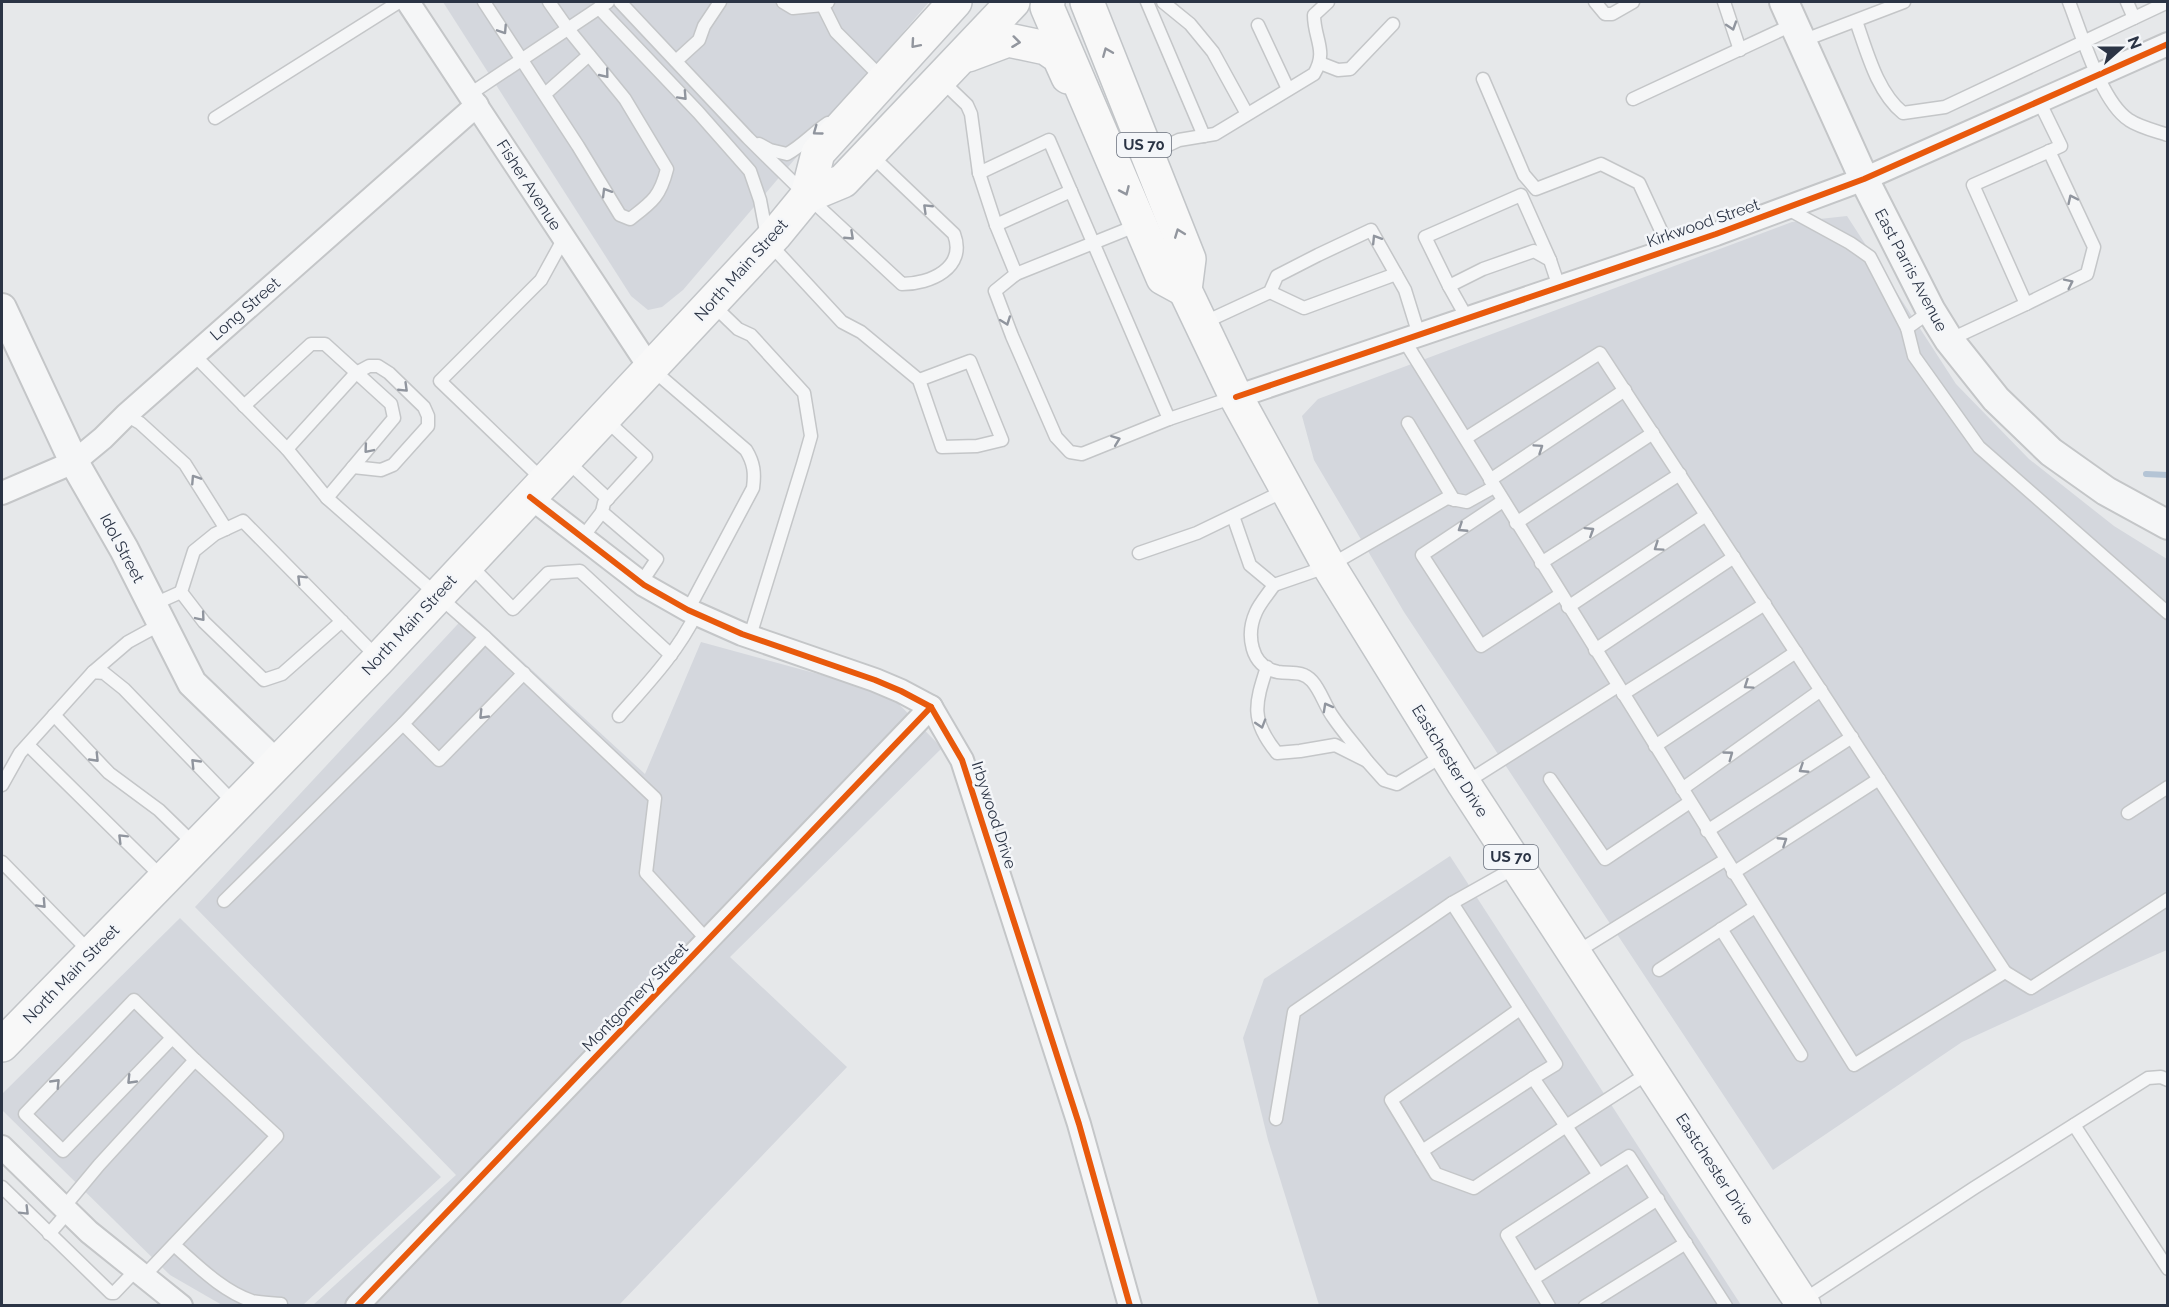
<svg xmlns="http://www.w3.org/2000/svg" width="2169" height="1307" viewBox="0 0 2169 1307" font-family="Raleway,sans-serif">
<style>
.built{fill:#d4d7dd}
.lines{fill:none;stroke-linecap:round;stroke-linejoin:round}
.stream{stroke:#b4c4d5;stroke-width:6}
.service-casing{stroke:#c4c6c8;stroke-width:15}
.minor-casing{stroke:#c4c6c8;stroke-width:26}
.tertiary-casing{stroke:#c4c6c8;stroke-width:32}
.primary-casing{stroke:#c2c5c8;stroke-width:36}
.service{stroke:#f5f6f7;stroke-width:12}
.minor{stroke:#f5f6f7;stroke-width:22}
.tertiary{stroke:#f5f6f7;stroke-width:28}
.primary{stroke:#f8f8f8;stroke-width:33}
.cycleway-casing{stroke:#f4f6f9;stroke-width:10}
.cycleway{stroke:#e8590c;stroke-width:6}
.oneway{stroke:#90959e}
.oneway2{stroke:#92969e}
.labels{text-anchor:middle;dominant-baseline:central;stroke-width:5;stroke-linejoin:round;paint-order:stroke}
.shield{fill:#f4f6f9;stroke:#676e7b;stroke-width:1.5}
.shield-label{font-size:15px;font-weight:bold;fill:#2b3445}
.street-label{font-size:16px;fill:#2b3445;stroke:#f4f6f9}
</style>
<rect width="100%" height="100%" fill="#e6e8ea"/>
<g class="built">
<polygon points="443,2 929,2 683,290 662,307 648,310 631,296"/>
<polygon points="1847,216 1956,384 2029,459 2114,526 2167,559 2167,950 2097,980 1962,1042 1773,1170 1404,612 1314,460 1302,416 1318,399 1792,222"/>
<polygon points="469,612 645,774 701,642 888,693 942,748 730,957 847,1067 619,1305 313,1305 456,1175 195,907"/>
<polygon points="1450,856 1741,1305 1319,1305 1268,1140 1243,1038 1264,979"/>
<polygon points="180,918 441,1177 303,1305 222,1305 170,1275 2,1110 2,1094"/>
</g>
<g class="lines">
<polyline class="stream" points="2146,474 2168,475"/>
<g class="service-casing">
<g id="service">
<path d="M484,2L578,146L620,215L630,219C652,202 660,197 667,169L625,99L568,29L549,2"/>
<path d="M620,2L748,138L807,196L902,284C930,284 967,268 954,234L870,154"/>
<polyline points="783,2 793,8 823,5 828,2"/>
<polyline points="821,2 836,32 883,79"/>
<polyline points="1147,2 1204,136"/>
<polyline points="1163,2 1190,24 1213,52 1247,114"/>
<polyline points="1595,2 1605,14 1612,14 1633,2"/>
<polyline points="1724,2 1740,50"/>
<path d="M2069,2C2081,32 2101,102 2129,120C2139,127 2156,131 2168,135"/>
<polyline points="2127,2 2134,18"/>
<polyline points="599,8 698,112 750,171 760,200 768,242 842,322 861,332 919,380 970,361 1002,440 977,446 942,447 919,380"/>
<path d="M1856,21C1867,52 1877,92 1903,113L1945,107L2168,2"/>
<polyline points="1258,25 1288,89"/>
<polyline points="1802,41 1904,2"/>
<polyline points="676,61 699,40 704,26 720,2"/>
<polyline points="1320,63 1338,70 1350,69 1393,24"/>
<polyline points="1483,79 1524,175 1536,189 1601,164 1639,183 1670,250"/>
<polyline points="941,80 967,105 971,114 979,173 996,225 1016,274 1138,225"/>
<polyline points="470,94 608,2"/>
<polyline points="545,94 589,55"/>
<polyline points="1633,99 1794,24"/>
<polyline points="215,118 399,2"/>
<path d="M759,144L770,150L787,154C802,146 813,133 828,123"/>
<path d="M1149,154L1179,140L1215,134L1314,74C1328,51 1314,39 1314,15L1328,2"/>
<polyline points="979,173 1049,140 1169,419 1234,397"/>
<polyline points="1786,208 1850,243 1870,257 1907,328 1931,311"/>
<polyline points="996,225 1071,191"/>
<polyline points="1016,274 995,291 1012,336 1056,437 1070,452 1082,454 1169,419"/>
<polyline points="1449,286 1425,237 1521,195 1550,260"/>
<polyline points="1270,292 1304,308 1396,274"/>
<polyline points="712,304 738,329 751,335 804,393 811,436 803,464 750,636"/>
<polyline points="2026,304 2087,274 2094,247 2049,151"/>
<polyline points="1467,318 1449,286 1483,269 1534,251 1550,260 1559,287"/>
<polyline points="1203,323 1270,292 1277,276 1318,255 1371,230 1405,290 1419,335"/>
<polyline points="1907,328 1914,356 1979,447 2168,613"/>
<polyline points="1404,340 1854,1065 2005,972 2031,988 2168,899"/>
<polyline points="1949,340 2026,304 1973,185 2061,146 2039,101"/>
<polyline points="194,355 287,449 327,498 485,637 655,798 646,873 708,941"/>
<path d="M653,370L746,450C754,463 755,473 753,488L688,610"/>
<polyline points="244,406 311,344 325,344 391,404 394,418 327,498"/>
<polyline points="126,415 140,423 185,464 226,529"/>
<polyline points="605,419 646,457 604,503 602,512 657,559 641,583"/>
<polyline points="1408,423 1454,500"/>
<polyline points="1466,438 1600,353 2005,972"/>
<polyline points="287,449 356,373 369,366 378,366 389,373 424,407 428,416 428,426 393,465 381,470 353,467"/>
<polyline points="567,461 608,499"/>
<polyline points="543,480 440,381 541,280 564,238"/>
<polyline points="1490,480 1625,390"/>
<polyline points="1503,501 1422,555 1481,646 1561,594"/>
<polyline points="1233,516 1250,565 1274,585 1329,566 1447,498 1467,502 1494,487"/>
<polyline points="1516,523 1653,433"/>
<polyline points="582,538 602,512"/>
<polyline points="1139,553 1197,533 1286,490"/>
<polyline points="1541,563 1680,474"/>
<polyline points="469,564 513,609 548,573 580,571 671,655"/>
<polyline points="152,605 181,592"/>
<polyline points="1568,607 1706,515"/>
<polyline points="342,621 282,674 264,680 204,622 181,592 194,551 215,534 243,521 378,658"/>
<polyline points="485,637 403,724 439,760 524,673"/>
<polyline points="1595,650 1734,557"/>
<path d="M1267,667C1255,704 1250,720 1277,753L1300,751L1335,745L1367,761C1356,746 1343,732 1333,717C1325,706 1321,691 1312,681C1302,670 1291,674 1278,672C1250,667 1246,634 1256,612C1260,603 1268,594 1274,585"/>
<polyline points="93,672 128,642 161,624"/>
<polyline points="1623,694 1765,604"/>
<polyline points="54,715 109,773 159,810 196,846"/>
<path d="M619,716C647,684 677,653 696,614"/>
<polyline points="28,745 163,878"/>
<polyline points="1655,746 1796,652"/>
<polyline points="1367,761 1384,780 1397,784 1444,755"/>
<polyline points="1550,779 1605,859 1690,802"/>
<polyline points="1465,783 1618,686"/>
<polyline points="2,785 20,753 93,672 104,673 124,689 235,804"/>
<polyline points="1682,789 1821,690"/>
<polyline points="2128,813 2168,787"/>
<polyline points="1707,831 1852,737"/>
<polyline points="2,862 91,953"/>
<polyline points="1733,873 1879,779"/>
<polyline points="224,901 403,724"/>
<polyline points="1452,903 1556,1064 1533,1078 1566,1126 1650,1072"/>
<polyline points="1721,929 1801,1055"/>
<polyline points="1575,953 1725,860"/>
<polyline points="1659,970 1755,907"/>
<polyline points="1520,1009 1391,1100 1436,1174 1474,1188 1566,1126 1599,1175 1629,1156 1726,1306"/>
<polyline points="172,1038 63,1151 25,1114 134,1000 195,1060"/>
<polyline points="1276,1119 1294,1012 1452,903 1516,867"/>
<polyline points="2074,1125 2168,1269"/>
<polyline points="1422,1151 1533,1078"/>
<polyline points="2,1187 111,1293 114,1293 136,1270"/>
<polyline points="64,1207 99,1165 195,1060 277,1136 144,1276"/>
<polyline points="49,1234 68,1212"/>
<path d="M174,1245C197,1265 222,1291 252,1301C261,1303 272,1303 281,1304"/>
<polyline points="1533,1279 1658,1199"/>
<polyline points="1802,1301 1974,1188 2148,1078 2161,1077 2168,1080"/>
<polyline points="1549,1306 1507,1235 1599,1175"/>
<polyline points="1585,1306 1686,1243"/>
</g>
</g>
<g class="minor-casing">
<g id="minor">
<polyline points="408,2 650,368"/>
<polyline points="1236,397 1716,234 1864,179 2168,44"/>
<polyline points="2,493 74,462 103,438 126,415 477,105"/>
<polyline points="530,497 644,585 688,610 742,634 875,680 901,691 931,707 962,760 1079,1124 1130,1306"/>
<polyline points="2,1147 89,1232 181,1306"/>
<polyline points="357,1306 931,707"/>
</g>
</g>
<g class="tertiary-casing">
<g id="tertiary">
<polyline points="1784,2 1864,179 1931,311 1949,340 1996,399 2051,452 2106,491 2168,525"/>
<polyline points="2,308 74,462 124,549 192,683 276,764"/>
</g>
</g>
<g class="primary-casing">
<g id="primary">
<polyline points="1048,2 1047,7 1163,278 1185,290"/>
<polyline points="1087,2 1189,259 1185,290 1236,397 1329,566 1464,784 1804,1306"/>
<polyline points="968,55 1008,40 1046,48 1059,57 1068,77"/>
<polyline points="807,196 843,181 1013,2"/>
<polyline points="2,1045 377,661 775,235 807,196 818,153 955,2"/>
</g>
</g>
<use href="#service" class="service"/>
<use href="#minor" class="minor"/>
<use href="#tertiary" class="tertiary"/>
<use href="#primary" class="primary"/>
<g class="cycleway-casing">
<g id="cycleway">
<polyline points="1236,397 1716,234 1864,179 2168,44"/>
<polyline points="530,497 644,585 688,610 742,634 875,680 901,691 931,707 962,760 1079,1124 1130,1306"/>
<polyline points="357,1306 931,707"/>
</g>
</g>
<use href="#cycleway" class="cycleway"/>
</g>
<defs><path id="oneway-chevron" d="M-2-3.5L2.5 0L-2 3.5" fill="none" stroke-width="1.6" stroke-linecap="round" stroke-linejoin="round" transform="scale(1.5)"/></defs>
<g class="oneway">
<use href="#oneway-chevron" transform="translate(1732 26) rotate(72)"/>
<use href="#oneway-chevron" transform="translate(503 30) rotate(57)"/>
<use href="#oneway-chevron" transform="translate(605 74) rotate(51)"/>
<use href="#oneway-chevron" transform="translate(683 96) rotate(47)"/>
<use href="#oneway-chevron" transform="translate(817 131) rotate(144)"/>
<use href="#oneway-chevron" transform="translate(606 192) rotate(-121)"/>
<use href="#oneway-chevron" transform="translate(2072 199) rotate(-115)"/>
<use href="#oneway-chevron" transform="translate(927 208) rotate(-136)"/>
<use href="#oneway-chevron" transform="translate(850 236) rotate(43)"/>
<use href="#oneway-chevron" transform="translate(1376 239) rotate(-122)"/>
<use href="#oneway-chevron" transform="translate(2069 283) rotate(-26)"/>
<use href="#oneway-chevron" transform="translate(1006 321) rotate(70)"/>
<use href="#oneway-chevron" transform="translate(404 388) rotate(44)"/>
<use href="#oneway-chevron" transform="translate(1116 440) rotate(-21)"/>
<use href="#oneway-chevron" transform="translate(1539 448) rotate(-34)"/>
<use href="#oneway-chevron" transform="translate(368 449) rotate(130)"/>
<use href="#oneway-chevron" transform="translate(195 479) rotate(-123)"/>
<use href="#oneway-chevron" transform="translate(1462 528) rotate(147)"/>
<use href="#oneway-chevron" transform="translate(1590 531) rotate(-32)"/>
<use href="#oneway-chevron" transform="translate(1658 547) rotate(146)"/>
<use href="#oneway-chevron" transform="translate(301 579) rotate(-135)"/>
<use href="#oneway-chevron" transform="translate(201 617) rotate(50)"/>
<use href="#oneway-chevron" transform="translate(1748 685) rotate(146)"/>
<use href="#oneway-chevron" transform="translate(1327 707) rotate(-119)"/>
<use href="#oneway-chevron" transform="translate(483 715) rotate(134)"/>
<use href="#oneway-chevron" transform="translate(1261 724) rotate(73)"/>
<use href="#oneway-chevron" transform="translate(1729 755) rotate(-36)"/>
<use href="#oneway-chevron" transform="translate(95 758) rotate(46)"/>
<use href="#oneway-chevron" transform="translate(195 763) rotate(-134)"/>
<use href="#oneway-chevron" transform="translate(1803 769) rotate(147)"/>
<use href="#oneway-chevron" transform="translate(122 838) rotate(-135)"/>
<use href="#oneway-chevron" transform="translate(1783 841) rotate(-33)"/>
<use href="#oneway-chevron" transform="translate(42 904) rotate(47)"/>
<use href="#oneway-chevron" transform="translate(131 1080) rotate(134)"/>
<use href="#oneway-chevron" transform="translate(56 1083) rotate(-46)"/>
<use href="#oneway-chevron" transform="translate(25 1211) rotate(45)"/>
</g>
<g class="oneway2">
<use href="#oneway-chevron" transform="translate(1016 42) rotate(7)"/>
<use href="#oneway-chevron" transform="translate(915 44) rotate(131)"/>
<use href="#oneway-chevron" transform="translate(1107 52) rotate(-112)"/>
<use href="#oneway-chevron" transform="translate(1125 191) rotate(66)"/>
<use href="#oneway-chevron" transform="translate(1179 233) rotate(-111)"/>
</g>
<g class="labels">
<g class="shield">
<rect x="1117" y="133" width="54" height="24" rx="4.5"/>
<rect x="1484" y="845" width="54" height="24" rx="4.5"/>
</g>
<g class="shield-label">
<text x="1144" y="145">US 70</text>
<text x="1511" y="857">US 70</text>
</g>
<g class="street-label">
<text transform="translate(529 185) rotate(57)">Fisher Avenue</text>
<text transform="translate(1703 223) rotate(-19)">Kirkwood Street</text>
<text transform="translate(741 270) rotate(-48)">North Main Street</text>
<text transform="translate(1911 270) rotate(62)">East Parris Avenue</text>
<text transform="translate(245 309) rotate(-41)">Long Street</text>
<text transform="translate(122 548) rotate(62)">Idol Street</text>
<text transform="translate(409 625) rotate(-47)">North Main Street</text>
<text transform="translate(1450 761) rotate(58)">Eastchester Drive</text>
<text transform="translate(994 815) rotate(72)">Irbywood Drive</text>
<text transform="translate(71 974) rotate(-46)">North Main Street</text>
<text transform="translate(635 997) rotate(-46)">Montgomery Street</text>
<text transform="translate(1715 1169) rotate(57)">Eastchester Drive</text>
</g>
</g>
<rect width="2169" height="1307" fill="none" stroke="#2b3445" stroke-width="6"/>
<g transform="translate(2121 48) rotate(69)" stroke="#f4f6f9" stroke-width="4.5" paint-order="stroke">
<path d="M0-4.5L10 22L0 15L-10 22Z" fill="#2b3445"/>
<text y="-9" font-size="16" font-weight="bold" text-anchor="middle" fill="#2b3445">N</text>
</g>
</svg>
